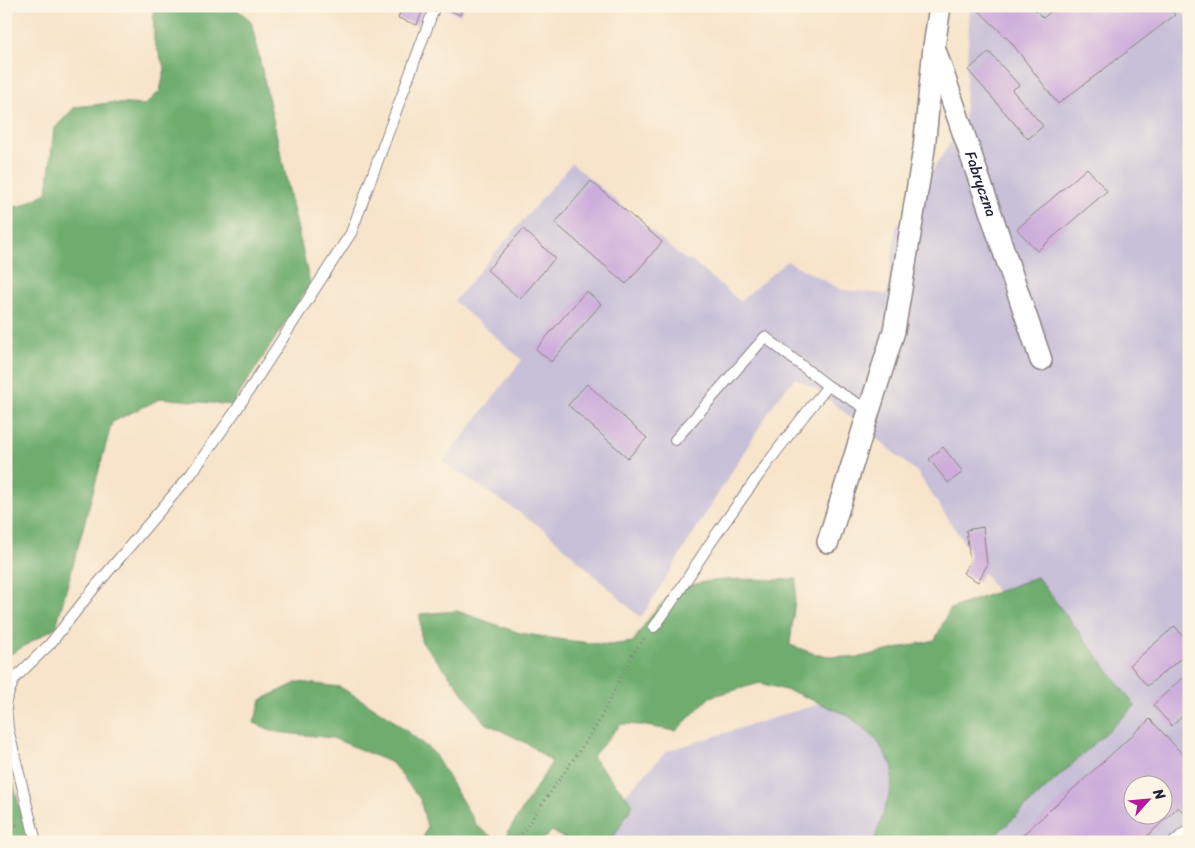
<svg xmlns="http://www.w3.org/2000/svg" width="1195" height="848" viewBox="0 0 1195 848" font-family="Sriracha,sans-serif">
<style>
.industrial{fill:#c8bfd8;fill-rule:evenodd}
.forest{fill:#6ead6e;stroke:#486854}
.building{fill:#cdaddb;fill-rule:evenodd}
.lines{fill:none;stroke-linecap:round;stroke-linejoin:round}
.service-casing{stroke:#8c8383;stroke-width:12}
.minor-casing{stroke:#8c8383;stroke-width:24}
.path{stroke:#8c8383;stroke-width:3;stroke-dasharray:1 4;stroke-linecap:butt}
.service{stroke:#fff;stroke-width:10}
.minor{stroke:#fff;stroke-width:21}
.labels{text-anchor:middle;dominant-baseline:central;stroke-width:4;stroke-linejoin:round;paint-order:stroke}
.street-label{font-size:15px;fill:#22223b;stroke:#fcf5e5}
</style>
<rect width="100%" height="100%" fill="#fcf5e5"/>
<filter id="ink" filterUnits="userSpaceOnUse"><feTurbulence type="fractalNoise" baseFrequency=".02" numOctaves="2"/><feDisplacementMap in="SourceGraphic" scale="10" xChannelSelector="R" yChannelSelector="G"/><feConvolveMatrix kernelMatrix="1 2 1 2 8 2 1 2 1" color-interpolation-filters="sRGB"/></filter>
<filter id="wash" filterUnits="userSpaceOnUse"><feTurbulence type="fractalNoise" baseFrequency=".0096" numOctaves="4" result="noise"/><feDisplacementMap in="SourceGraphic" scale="20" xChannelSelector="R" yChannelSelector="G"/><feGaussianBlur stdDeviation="1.12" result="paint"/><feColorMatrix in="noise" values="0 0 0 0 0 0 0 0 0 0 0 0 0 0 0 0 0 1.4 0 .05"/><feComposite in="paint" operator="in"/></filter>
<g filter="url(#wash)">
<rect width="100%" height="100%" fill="#f7e4cb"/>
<path class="industrial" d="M970,6H1177L1189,19V842H580L667,751L1028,639L917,472L816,389L795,378L775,402L641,618L545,530L443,462L522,360L454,301L572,163L683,258L693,262L740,301L787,261L842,290L887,294L896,228L964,121ZM1132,786H1162V816H1132Z"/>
<g class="forest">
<polygon points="153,6 233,6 251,21 310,284 232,405 162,398 112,422 56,627 6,657 6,315 13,308 6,302 6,208 21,206 47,193 54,129 75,107 110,103 145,105 160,91 165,69 154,41"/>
<path d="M1037,577L1135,706L988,842H874L891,789L893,767L876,739L849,716L796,693L760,683L710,697L676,731L641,725L621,724L592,757L633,804L613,838L606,842H569L552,831L540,842H502L552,762L528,744L484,722L458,686L421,641L420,614L457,611L520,633L564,640L609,645L633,642C643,627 653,611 666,599C694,571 761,582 797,579L790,645L818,655L856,658L935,640L950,609Z"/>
<polygon points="298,682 340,687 388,716 433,752 477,826 499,842 422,842 427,827 420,799 392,763 333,738 276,732 254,723 261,700"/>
<polygon points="6,756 29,842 6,842"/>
</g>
<g id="blocks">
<g class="building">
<polygon points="402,6 424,6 417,25 398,18"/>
<polygon points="444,6 464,6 460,15 444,8"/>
<polygon points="974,6 1031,6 1043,18 1058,6 1168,6 1175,15 1058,104 1011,42"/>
<polygon points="989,52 1019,85 1012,90 1043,126 1028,139 968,70"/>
<polygon points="1087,168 1107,191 1037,251 1017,229"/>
<polygon points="591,181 662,242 626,284 555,223"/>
<polygon points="523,229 555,258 520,299 487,270"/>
<polygon points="586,291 601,304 551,362 536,349"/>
<polygon points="587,384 647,438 628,458 568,405"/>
<polygon points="943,447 963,472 948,483 929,459"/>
<polygon points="983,527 987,565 978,582 963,573 970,561 966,530"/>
<polygon points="1175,626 1189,644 1189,652 1147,686 1130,665"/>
<polygon points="1187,673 1189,675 1189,710 1172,726 1153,705"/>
<path d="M1150,719L1189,761V818L1178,807L1141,842H1015ZM1132,786H1162V816H1132Z"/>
</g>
</g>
</g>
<g filter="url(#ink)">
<use href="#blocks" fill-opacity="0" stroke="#8c8383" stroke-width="1"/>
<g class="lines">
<g class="service-casing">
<g id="service">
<polyline points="675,440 765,337 828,386 869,410"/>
<path d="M654,627C677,597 696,563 718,532C753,482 789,433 828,386"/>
<polyline points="6,700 14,679 50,644 95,587 191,474 235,412 351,233 435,6"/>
<polyline points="6,707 8,729 36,842"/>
<polyline points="1174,842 1184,833 1189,839"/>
</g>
</g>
<g class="minor-casing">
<g id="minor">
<path id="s1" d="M940,6L934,47L1041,360"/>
<polyline points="828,542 894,331 924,149 934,47"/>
</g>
</g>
<g class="path">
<polyline points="6,824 18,825"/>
<polyline points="516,842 597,725 632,655 645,638"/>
</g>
<use href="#service" class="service"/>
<use href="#minor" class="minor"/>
</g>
</g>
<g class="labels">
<g class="street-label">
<text stroke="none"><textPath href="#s1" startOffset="186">Fabryczna</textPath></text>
</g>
</g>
<rect width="1195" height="848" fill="none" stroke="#fcf5e5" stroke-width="25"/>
<g transform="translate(1148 800) rotate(63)"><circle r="24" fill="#fcf5e5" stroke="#a5a1a1"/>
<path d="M0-4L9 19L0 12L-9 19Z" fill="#b5179e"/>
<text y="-8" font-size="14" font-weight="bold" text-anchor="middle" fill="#22223b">N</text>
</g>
</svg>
